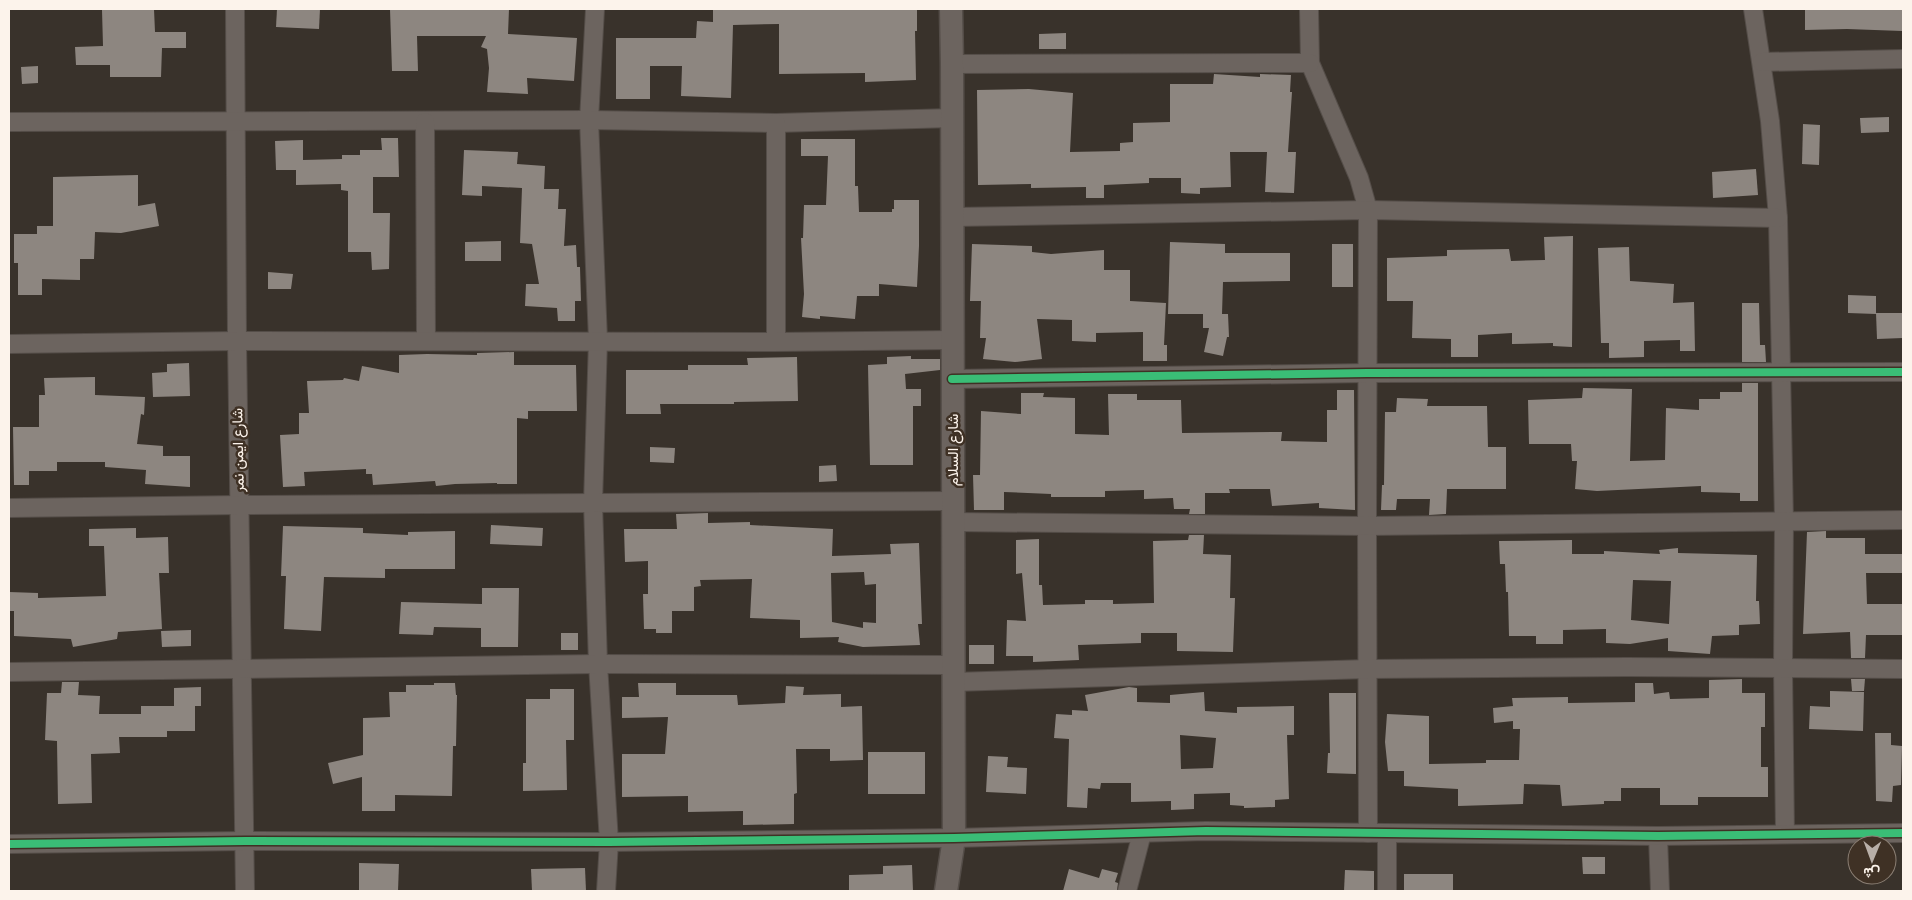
<svg xmlns="http://www.w3.org/2000/svg" width="1912" height="900" viewBox="0 0 1912 900" font-family="'Varela Round',Vazirmatn,sans-serif">
  <style>
    .building { fill: #8d8680; fill-rule: evenodd }
    .lines { fill: none; stroke-linecap: round; stroke-linejoin: round }
    .minor-casing { stroke: #544d48; stroke-width: 20 }
    .tertiary-casing { stroke: #544d48; stroke-width: 25 }
    .minor { stroke: #6c645f; stroke-width: 18 }
    .tertiary { stroke: #6c645f; stroke-width: 22 }
    .cycleway-casing { stroke: #3f3125; stroke-width: 11 }
    .cycleway { stroke: #3abd76; stroke-width: 8 }
    .labels { text-anchor: middle; dominant-baseline: central; stroke-width: 5; stroke-linejoin: round; paint-order: stroke }
    .street-label { font-size: 15px; fill: #fcf3eb; stroke: #3f3125 }
  </style>
  <rect width="100%" height="100%" fill="#39322b"/>
  <!-- building -->
  <g class="building">
    <path d="M105,9H154L155,32H186V48H162L161,77H110V65H76L75,47L103,46L102,10Z"/>
    <path d="M277,9H320L319,29L276,27Z"/>
    <path d="M390,9H509L508,34L577,38L574,81L527,78L528,94L487,92L489,68L487,49L481,47L486,36H417L418,71H392Z"/>
    <path d="M713,9H917V31H915L916,80L865,82V73L779,74V24L733,25L731,98L681,96L682,66H650V99H616V38H696L697,21L713,22Z"/>
    <path d="M1805,9L1903,10L1902,31L1847,29L1805,30Z"/>
    <path d="M1066,33V49H1039V34Z"/>
    <path d="M38,66V83L22,84L21,67Z"/>
    <path d="M1214,74L1260,77V74L1291,75L1290,92H1292L1288,152H1296L1294,193L1265,192L1267,152H1230L1231,187L1200,188V194L1181,193V178H1149V183L1104,185V198H1086V187L1031,188V184L978,185L977,90L1029,89L1073,93L1070,152L1120,151V143L1133,142V123L1170,122V84H1213Z"/>
    <path d="M1889,117V132L1861,133L1860,118Z"/>
    <path d="M1803,124L1820,125L1819,165L1802,164Z"/>
    <path d="M381,138H398L399,177H373V213H390L389,269L372,270L371,252H348V191L341,190V184L296,185V170H276L275,141L303,140V160L342,159V155H360V150H382Z"/>
    <path d="M801,139H855V186H858L859,212H892V209H894V200H919V246L917,287L879,284V296H857L855,319L820,316V319L802,317L804,294L801,238H803L804,205H826L828,156H801Z"/>
    <path d="M464,150L518,152L517,164L545,166L544,189H559L558,209H566L564,246L576,245L577,267H580L581,301H575V321H558L557,308L525,306L526,284H539L532,244L520,243L522,188L482,186V196L462,195Z"/>
    <path d="M1756,169L1758,195L1713,198L1712,172Z"/>
    <path d="M138,175V206L155,203L159,226L121,233L95,232L94,259H80V280L42,279V295H18V263H14V234H37V226H53V177Z"/>
    <path d="M1573,236L1572,347L1553,346V343L1512,344V333L1478,335V357H1451V339L1412,338L1413,301H1387V258L1447,256V250L1509,249L1511,261L1545,260L1544,237Z"/>
    <path d="M501,241V261H465V242Z"/>
    <path d="M1170,242L1225,244V253H1290V281L1223,282L1222,314H1228L1229,337H1227L1223,356L1204,352L1209,328H1203V314H1168Z"/>
    <path d="M972,244L1032,246V252L1051,254L1104,250V270H1130V301L1166,303L1164,345H1167V361H1143V332L1096,333V342L1072,341V320L1037,319L1042,359L1015,362L983,359L986,338H980L981,301H970Z"/>
    <rect x="1332" y="244" width="21" height="43"/>
    <path d="M1629,247L1630,281L1674,284L1673,303L1694,302L1695,351H1680V340L1644,341V357L1609,358V343H1601L1598,248Z"/>
    <path d="M268,272L293,274L291,289H268Z"/>
    <path d="M1848,295L1876,296V314L1848,313Z"/>
    <path d="M1742,303H1759L1760,345H1765L1766,362H1742Z"/>
    <path d="M1876,313H1903V338L1877,339Z"/>
    <path d="M514,352V365H576L577,411H528V419L517,418V484H497V483L455,484L436,486L435,481L373,485L372,474H366V469L304,472L305,486L283,487L280,435L299,434V413H309L307,381L343,380L344,378L359,381L362,366L399,373V355L427,354L477,355V353Z"/>
    <path d="M911,356V359H940V370L905,374L906,389H921V406H913V465H870L868,365L887,364V357Z"/>
    <path d="M797,357L798,401L734,402V404H660L661,414H626V370H688V365H748L747,358Z"/>
    <path d="M189,363L190,396L153,397L152,373L167,372V364Z"/>
    <path d="M95,377V395L145,397L144,415L141,414L137,444L163,446V456H190V487L145,484L146,470L105,467V462H57V471H29V485H14L13,427H39V395H45L44,378Z"/>
    <path d="M1742,383H1758V501H1740V493L1701,492V486L1597,491L1575,489L1577,461H1572L1571,444H1529L1528,400L1582,398L1583,388L1632,389L1630,461L1665,460L1666,408L1699,410V399H1720V392H1742Z"/>
    <path d="M1337,390H1354L1355,510L1319,508V503L1272,506L1270,489H1229L1230,493H1205V514H1189L1190,509H1174L1173,498L1144,499V490L1105,491V497H1051V494L1004,492V510H974L973,475H980L981,411L1021,414V393H1044L1043,397L1075,398V434L1109,435L1108,394H1137V400H1181L1182,433L1282,432L1281,441L1327,442V410H1337Z"/>
    <path d="M1397,398L1428,399L1427,406H1487L1488,447H1506V489H1447L1446,514L1429,515L1430,499H1397L1396,510H1381L1382,485H1384L1385,412H1396Z"/>
    <path d="M650,447L675,448L674,463L650,462Z"/>
    <path d="M836,465L837,481L819,482V466Z"/>
    <path d="M708,513V523L750,522V525L833,529L832,556L891,554L890,544L919,543L922,624H918L920,645L863,647L838,642L839,637L800,638V620L750,618L752,579L700,580L701,586L694,587V611H672V633H656V629H644L643,594H648V561L625,562L624,529H677L676,514ZM864,572L865,585L876,584V623L863,622V628L832,622L831,573Z"/>
    <path d="M491,525L543,528L542,546L490,544Z"/>
    <path d="M283,526L363,528V533L408,535V532L455,531V569H385V578L324,577L321,631L284,629L286,576H281Z"/>
    <path d="M136,528V538L168,537L169,573H159L162,629L118,632L117,639L73,647L71,639L14,636V611H9V592L38,593V598L106,596L104,546H89V529Z"/>
    <path d="M1826,531V538H1865V554H1903V573H1866L1867,604H1903V635H1866L1865,658H1851L1850,632L1803,634L1807,532Z"/>
    <path d="M1189,535H1204L1203,554L1231,555L1230,598H1235L1233,652L1177,651V633H1141V643L1078,645L1079,660L1033,662V656H1006L1007,620L1026,621L1022,573L1016,574V540L1039,539V585H1042L1043,605L1085,604V600H1113V604L1154,603L1153,541L1188,540Z"/>
    <path d="M1572,540V554H1604V551L1660,554L1659,550L1678,548V553L1757,555L1756,601H1759L1760,624L1739,625V635L1712,636L1710,654L1668,651V638L1630,644L1606,643V629L1563,630V644H1536V636H1509L1508,592H1506L1505,564H1500L1499,541ZM1633,580L1671,581L1669,624L1631,620Z"/>
    <path d="M482,588H519L518,647H481V628L434,627L433,635L399,634L401,602L482,604Z"/>
    <path d="M191,630V646L162,647L161,631Z"/>
    <rect x="561" y="633" width="17" height="17"/>
    <rect x="969" y="645" width="25" height="19"/>
    <path d="M1742,679V693H1765V727H1761V767H1768V797H1698V805H1660V788H1621V801H1604V804L1562,806L1560,785L1524,784L1523,804L1458,806V789L1404,786V771H1388L1385,742L1387,714L1429,716V764L1486,763V760H1519L1520,729H1513V721L1494,723L1493,708L1513,706L1512,698L1568,697V703L1635,702V683H1653L1654,694L1669,692L1670,699L1709,698V680Z"/>
    <path d="M1851,679H1865L1864,691H1852Z"/>
    <path d="M62,682H79L78,695L100,696L99,714H141V706H174V688L201,687V706H195V731H167V737H119L120,753L91,754L92,803L58,804L57,741L45,740L47,693H61Z"/>
    <path d="M434,683H455L456,695H457L456,746H453L452,796L395,795V811H362V777L333,784L328,763L363,755V718L390,717L389,692H406V685H434Z"/>
    <path d="M638,683H676V695H737L738,705L785,703L786,686L804,687L803,695L841,694V707L862,706L863,760L830,761V749H796L797,793L794,794V824L743,825V811L688,812V796L622,797V754H665L668,717L622,718V697H639Z"/>
    <path d="M1129,687L1137,688V702L1170,703V695L1204,692L1205,711L1237,713V707L1294,706V735H1287L1289,799L1275,800V807L1244,808V806L1230,805V793L1194,794V809L1171,810V801L1131,802V783H1101L1100,789L1088,788L1087,808L1067,807L1069,739L1054,738L1056,714L1072,715V710L1088,711L1085,695ZM1180,735L1216,738L1213,768L1181,769Z"/>
    <path d="M550,689H574V740H566L567,790L523,791V763H526V699H550Z"/>
    <path d="M1830,691L1864,692L1863,731L1809,729L1810,706L1830,707Z"/>
    <path d="M1329,693H1356V774L1327,773L1328,753H1330Z"/>
    <path d="M1875,733H1891V745L1902,746L1901,785L1893,786L1892,802L1876,801Z"/>
    <rect x="868" y="752" width="57" height="42"/>
    <path d="M988,756L1008,757L1007,767L1027,768L1026,794L986,792Z"/>
    <path d="M1582,857H1605V874H1583Z"/>
    <path d="M359,863L399,864L398,891H359Z"/>
    <path d="M912,865L913,891H849V875L883,874V866Z"/>
    <path d="M585,868L586,891H532L531,869Z"/>
    <path d="M1069,869L1099,878L1102,869L1118,873L1115,882L1118,883L1117,891H1063Z"/>
    <path d="M1345,870L1374,871V891H1344Z"/>
    <rect x="1404" y="874" width="49" height="17"/>
  </g>
  <g class="lines">
    <!-- minor casing -->
    <g class="minor-casing">
      <g id="minor">
        <path d="M235,9L237,341L245,891"/>
        <path d="M595,9L589,120L598,340L593,503L598,664L609,842L606,891"/>
        <path d="M1309,9L1310,63L1359,178L1368,210L1367,526L1368,833"/>
        <path d="M1753,9L1770,121L1778,218L1784,521L1783,668L1785,834"/>
        <path d="M1762,62L1903,59"/>
        <path d="M952,64L1310,63"/>
        <path d="M9,122L589,120L776,123L952,118"/>
        <path d="M425,122L426,341"/>
        <path d="M952,217L1368,210L1778,218"/>
        <path d="M776,342V123"/>
        <path d="M9,344L237,341L776,342L952,340"/>
        <path d="M952,379L1367,373L1903,372"/>
        <path d="M9,508L239,505L953,501"/>
        <path d="M953,522L1367,526L1903,520"/>
        <path d="M9,672L598,664L954,665"/>
        <path d="M954,682L1368,669L1627,667L1903,669"/>
        <path d="M1658,836L1660,891"/>
        <path d="M9,844L245,841L609,842L954,838L1206,831L1658,836L1903,833"/>
        <path d="M1127,891L1142,833"/>
        <path d="M1387,891V833"/>
      </g>
    </g>
    <!-- tertiary casing -->
    <g class="tertiary-casing">
      <path id="tertiary" d="M946,891L954,838L952,64L951,9"/>
    </g>
    <!-- minor -->
    <use href="#minor" class="minor"/>
    <!-- tertiary -->
    <use href="#tertiary" class="tertiary"/>
    <!-- cycleway casing -->
    <g class="cycleway-casing">
      <g id="cycleway">
        <path d="M952,379L1367,373L1903,372"/>
        <path d="M9,844L245,841L609,842L954,838L1206,831L1658,836L1903,833"/>
      </g>
    </g>
    <!-- cycleway -->
    <use href="#cycleway" class="cycleway"/>
  </g>
  <g class="labels">
    <!-- street labels -->
    <g class="street-label">
      <text transform="translate(238 450) rotate(-91)">شارع ايمن نمر</text>
      <text transform="translate(953 450) rotate(-90)">شارع السلام</text>
    </g>
  </g>
  <!-- border -->
  <rect width="1912" height="900" fill="none" stroke="#fcf3eb" stroke-width="20"/>
  <!-- north arrow -->
  <g transform="translate(1872 860) rotate(181)"><circle r="24" fill="#3f3125" stroke="#8b7f74"/>
  <path d="M0-4L9 19L0 12L-9 19Z" fill="#b8afa8"/>
  <text y="-8" font-size="14" font-weight="bold" text-anchor="middle" fill="#fcf3eb">ش</text>
  </g>
</svg>
